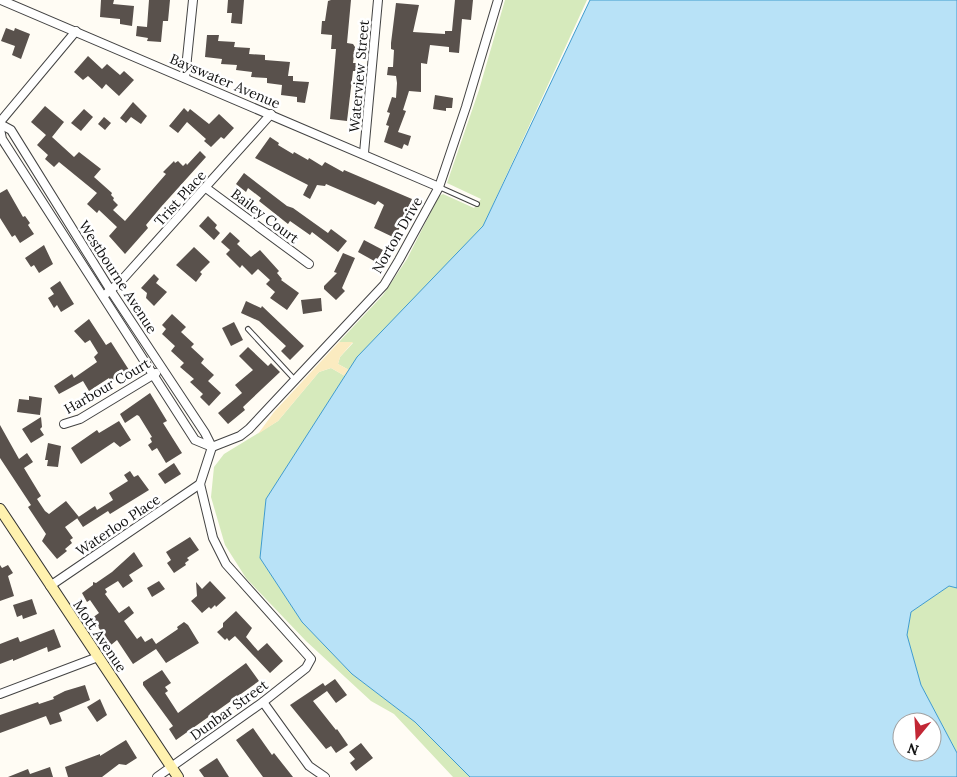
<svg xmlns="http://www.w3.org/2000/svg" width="957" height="777" viewBox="0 0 957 777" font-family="Lora,serif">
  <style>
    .green { fill: #d6eabc }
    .sand { fill: #fbebc0 }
    .water { fill: #b8e2f7; stroke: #3f9bce; fill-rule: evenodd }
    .building { fill: #59514c }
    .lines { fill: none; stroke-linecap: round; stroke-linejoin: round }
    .lane-casing { stroke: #434343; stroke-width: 6 }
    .street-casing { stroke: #434343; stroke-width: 10 }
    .secondary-casing { stroke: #323232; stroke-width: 12 }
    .lane { stroke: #fff; stroke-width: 4 }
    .street { stroke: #fff; stroke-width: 8 }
    .secondary { stroke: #fff2af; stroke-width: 10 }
    .labels { text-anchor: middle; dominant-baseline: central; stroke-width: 5; stroke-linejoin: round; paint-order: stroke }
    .street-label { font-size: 14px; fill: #101010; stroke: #fff }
  </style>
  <rect width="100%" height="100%" fill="#fffcf4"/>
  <!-- green -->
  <g class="green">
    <path d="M505,0H587L483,226L349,370L338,364L340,357L353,343L339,342L383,295L407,259L439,196L443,194L474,208L481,199L447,183L479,90Z"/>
    <path d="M331,368L345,376L266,499L260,558L302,622L352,674L415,722L470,777H453L394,714L371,701L306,641L246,578L225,545L211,497L214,467L224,454L278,421L319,372Z"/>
    <path d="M949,586L957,588V753L921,685L907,635L911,612Z"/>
  </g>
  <!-- sand -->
  <path class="sand" d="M339,342H353L340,357L338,364L349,370L345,376L331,368L319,372L278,421L258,434L274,412Z"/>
  <!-- water -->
  <path class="water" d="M590,0H957V588L949,586L911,612L907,635L921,685L957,753V777H470L415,722L352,674L302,622L260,558L266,499L357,357L483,226ZM902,722H932V752H902Z"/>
  <!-- building -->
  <g class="building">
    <path d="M101,0H114L113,4L134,6L132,26L120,24V19L100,17Z"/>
    <path d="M149,0H170L168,21H163L161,42L147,41L148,38L136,36L137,26L147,27Z"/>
    <path d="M228,0H244L242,24L231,23L232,13H227Z"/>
    <path d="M331,0H351L347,43L353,44L355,47L353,63H356V71H353L347,121L330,119L336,49H331L332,35L321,34L322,21H325L328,1Z"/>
    <path d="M455,0H473L471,20L462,19L459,53L449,52V47L430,45L427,64L421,63V92L409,91L403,110L406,111L398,132L411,136L408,146L404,144L402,149L384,142L389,126L386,125L390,113L387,112L392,97L396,98L397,83L396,76L387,75L388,67H393L394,50L391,49V43L396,3L419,5L413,32L445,34V31H452Z"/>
    <path d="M6,28L14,31L15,28L30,34L21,59L12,55L15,46L1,41Z"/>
    <path d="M207,35H219L218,41L235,42L234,47L250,48L249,54L265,55V60L290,62L288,76H293V81L309,82L305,103L297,102V97L281,95L282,85L267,83V78L251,77L252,72L236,70L237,65L221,64L222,59L205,57Z"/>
    <path d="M88,56L102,69L107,64L120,75L124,71L134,80L119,96L106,84L102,89L88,76L83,80L74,72Z"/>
    <path d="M435,95L453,98L452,108H446V111L433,109Z"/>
    <path d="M133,102L147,116L141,124L131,117L126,123L120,118Z"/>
    <path d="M45,106L64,122L52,137L74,157L79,152L101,169L94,177L112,193L111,195L114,198L113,200L118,205L113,210L125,221L166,174L163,172L174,161L175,163L178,161L183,166L186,163L187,165L200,151L206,157L161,207L146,225L148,228L125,254L109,236L117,227L99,210L97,213L87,204L97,193L59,162L54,167L45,159L48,155L37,145L46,135L31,122Z"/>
    <path d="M184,108L188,112L190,109L209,124L219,114L234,128L224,139L221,137L211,147L204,141L206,139L187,122L178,133L169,126Z"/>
    <path d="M84,109L93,117L81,131L71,123Z"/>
    <path d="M104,117L111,123L105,130L98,124Z"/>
    <path d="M270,137L279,143L278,145L293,154L294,152L308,160L309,158L322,166L325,162L343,172L344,170L412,199L395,238L374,228L384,205L378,201L375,205L326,184L325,186L317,185L310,199L303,195L308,185L255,158Z"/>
    <path d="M244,173L287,206L293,208L328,233L331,229L347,241L338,252L312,232L310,235L290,221L288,224L259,201L261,198L248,188L246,192L236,184Z"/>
    <path d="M7,189L23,217L25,216L30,223L28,225L34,234L20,243L15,235L12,237L0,218V193Z"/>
    <path d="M208,216L217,225L215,228L220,233L214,240L199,226Z"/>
    <path d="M230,232L240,241L237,244L251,257L260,250L279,271L277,273L282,279L281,280L299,293L287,310L270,298L275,292L266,284L270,280L258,269L252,275L242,265L240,268L226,254L230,250L221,242Z"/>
    <path d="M364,240L383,250L376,262L358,252Z"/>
    <path d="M44,245L53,264L39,273L34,265L31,267L25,258Z"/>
    <path d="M194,247L210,262L200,272L202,274L196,282L176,265Z"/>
    <path d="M343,253L355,258L342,288L345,291L336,300L324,289V286L337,273L334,272Z"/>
    <path d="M154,274L159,279L156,283L167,292L154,306L146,298L147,293L141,288Z"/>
    <path d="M60,281L74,304L61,312L57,305L54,308L48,298L54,294L50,288Z"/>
    <path d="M321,298L322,311L303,314L301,300Z"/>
    <path d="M246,301L261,308L262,306L304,346L290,360L281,351L286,346L259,321L241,313Z"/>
    <path d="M172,314L186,327L181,332L194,344L191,347L204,359L201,363L214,375L208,381L221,393L209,406L200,397L203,394L190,382L194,379L180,367L184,363L171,351L175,346L162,334L166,329L162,325Z"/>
    <path d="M89,319L106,345L111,342L129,370L111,382L109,378L89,391L83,381L59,394L54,386L72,374L74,378L97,362L94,357L98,353L90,340L85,343L74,331Z"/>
    <path d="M234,322L243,340L231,346L222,328Z"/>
    <path d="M248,347L268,366L271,363L280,372L243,407L245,410L228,424L218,413L242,393L235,385L253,370L239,356Z"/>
    <path d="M150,393L167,421L163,423L182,453L166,463L157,448L152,451L148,445L152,442L150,438L152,437L139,416L137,415L125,423L120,414Z"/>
    <path d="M29,396L42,398L40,415L17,412L19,399L29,400Z"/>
    <path d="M41,417L42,427L40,429L44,435L31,443L22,429Z"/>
    <path d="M119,421L131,440L120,447L114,442L81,464L71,448L97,430L99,433Z"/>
    <path d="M0,425L19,459L27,453L33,462L24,468L41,496L37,499L45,511L49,514L66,501L79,517L65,527L73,538L70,540L72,543L65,549L67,551L57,559L42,541L46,534L28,507L31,505L0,458Z"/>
    <path d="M48,443L61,446L58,467L47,466L48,460H45Z"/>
    <path d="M174,463L181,474L165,484L158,474Z"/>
    <path d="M130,471L134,477L138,475L149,490L110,514L108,511L83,527L77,518L95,506L97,510L113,500L109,493L128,481L124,475Z"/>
    <path d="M190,537L199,550L187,558L189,560L185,563L186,565L174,573L167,563L171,560L166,552Z"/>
    <path d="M134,552L143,566L129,575L133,581L123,588L118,581L105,589L107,592L105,594L119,613L129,606L134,613L124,621L137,639L141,636L145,642L152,638L156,644L178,629L177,627L184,622L188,625L199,643L166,663L156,649L133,664L117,640L111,645L103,634L92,618L99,613L90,600L87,602L82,593L93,585V582L96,583L112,572Z"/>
    <path d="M0,565L2,568L8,565L13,573L8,576L14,596L0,601Z"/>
    <path d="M159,581L165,589L152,597L147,588Z"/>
    <path d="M210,581L226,598L216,607L215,605L211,609L209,607L202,613L191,601L197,596L196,582L202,589Z"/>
    <path d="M32,599L37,614L23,619L22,615L17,617L13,605Z"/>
    <path d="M236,611L252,628L246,637L258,651L267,643L283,661L270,673L235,636L229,641L227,638L225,640L217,632L223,627V623Z"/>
    <path d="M54,629L61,647L48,652L47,647L13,661V659L0,664V644L18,637L20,642Z"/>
    <path d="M246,663L259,681L176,740L169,729L173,726L143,685V682L162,670L171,683L165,687L168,691L165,693L178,713Z"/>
    <path d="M335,679L347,695L336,703L327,691L313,701L336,730L337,729L348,745L336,753L331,746L326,749L290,705L323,683L325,686Z"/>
    <path d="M85,685L90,700L59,713L62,721L50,725L46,716L0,733V715L38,702L39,704L54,699L53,697L65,691Z"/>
    <path d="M100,699L107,715L97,722L87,707Z"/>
    <path d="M253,728L272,755L274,753L293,777H263L236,740Z"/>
    <path d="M126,740L137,758L126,765L119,764L102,777H68L65,767L100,754V756Z"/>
    <path d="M361,743L373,758L356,771L350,763L355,759L349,752Z"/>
    <path d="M217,758L229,777H204L199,770Z"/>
    <path d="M50,767L53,777H8L28,769L30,774Z"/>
  </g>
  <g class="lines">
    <!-- lane casing -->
    <g class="lane-casing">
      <g id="lane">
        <path d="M439,187L477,204"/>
        <path d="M248,329L295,380"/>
      </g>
    </g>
    <!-- street casing -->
    <g class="street-casing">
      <g id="street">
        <path d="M1,0L439,187"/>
        <path d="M185,78L193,0"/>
        <path d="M0,122L76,31"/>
        <path d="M0,124L11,130L111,291L205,433L212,447L200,484L213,538L226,564L311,659L306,668L263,702L157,777"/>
        <path d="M0,129L2,139L195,440L212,447"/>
        <path d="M364,153L378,0"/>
        <path d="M206,188L309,264"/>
        <path d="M107,293L121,281L271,114"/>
        <path d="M64,424L80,419L156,373"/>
        <path d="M212,447L240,436L249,429L384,285L399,260L439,187L466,107L498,0"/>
        <path d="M50,586L200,484"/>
        <path d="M0,694L98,657"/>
        <path d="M263,702L309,766L325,777"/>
      </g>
    </g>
    <!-- secondary casing -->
    <g class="secondary-casing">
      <path id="secondary" d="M0,509L178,777"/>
    </g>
    <!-- lane -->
    <use href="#lane" class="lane"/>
    <!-- street -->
    <use href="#street" class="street"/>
    <!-- secondary -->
    <use href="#secondary" class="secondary"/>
  </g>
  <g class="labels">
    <!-- street labels -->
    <g class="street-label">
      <text transform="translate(359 76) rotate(-85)">Waterview Street</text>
      <text transform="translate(225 81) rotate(23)">Bayswater Avenue</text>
      <text transform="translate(180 198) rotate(-48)">Trist Place</text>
      <text transform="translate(265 216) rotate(37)">Bailey Court</text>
      <text transform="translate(397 235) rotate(-60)">Norton Drive</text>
      <text transform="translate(118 277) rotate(57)">Westbourne Avenue</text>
      <text transform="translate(107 386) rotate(-30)">Harbour Court</text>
      <text transform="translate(118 525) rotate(-34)">Waterloo Place</text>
      <text transform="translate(100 636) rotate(56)">Mott Avenue</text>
      <text transform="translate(229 710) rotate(-36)">Dunbar Street</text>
    </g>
  </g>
  <!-- north arrow -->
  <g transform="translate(917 737) rotate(198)"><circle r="24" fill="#ffffff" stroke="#9f9f9f"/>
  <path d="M0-4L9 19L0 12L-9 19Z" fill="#c22735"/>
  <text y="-8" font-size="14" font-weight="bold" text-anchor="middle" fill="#101010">N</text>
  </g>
</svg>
